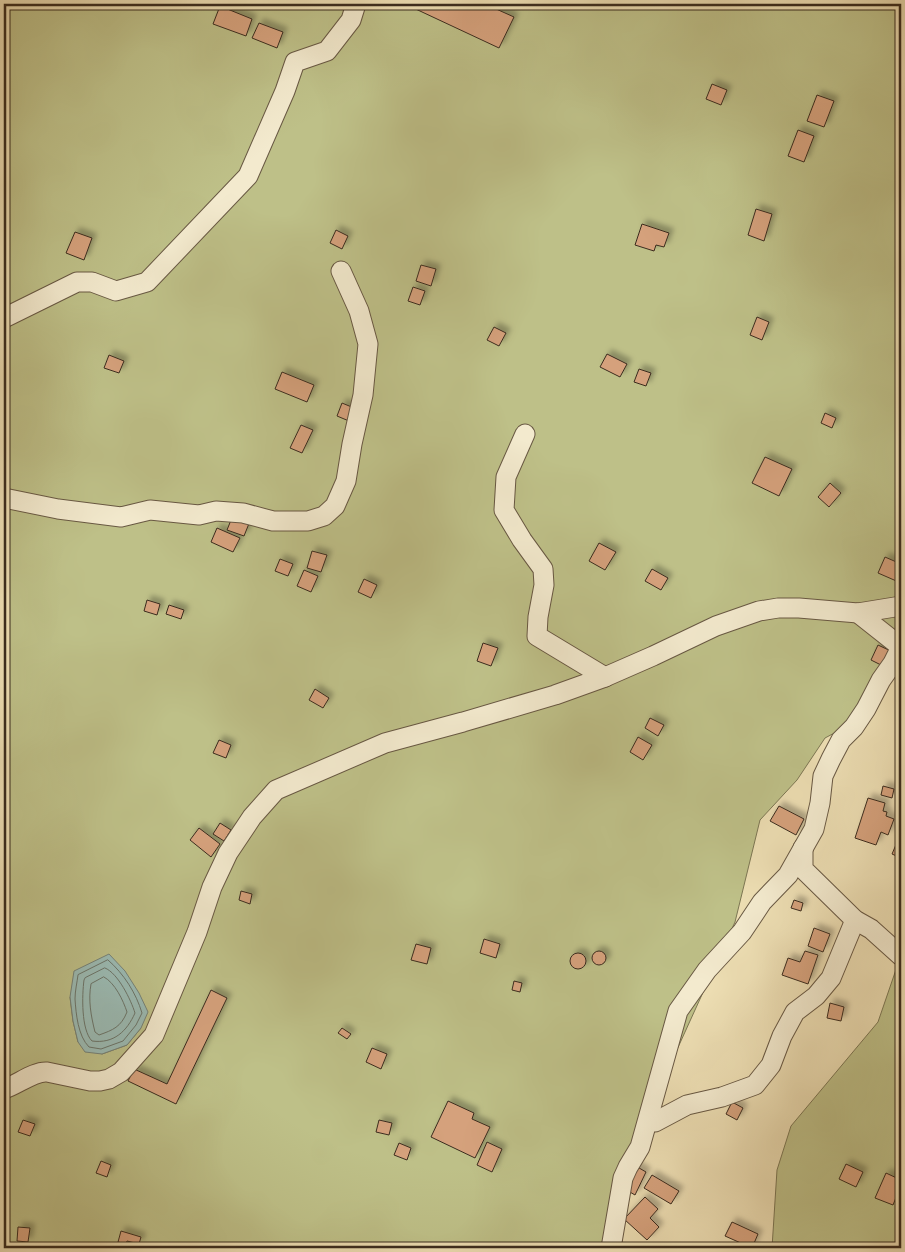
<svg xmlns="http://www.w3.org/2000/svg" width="905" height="1252" viewBox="0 0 905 1252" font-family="'EB Garamond',serif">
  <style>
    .green { fill: #bec088; stroke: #7c7653; fill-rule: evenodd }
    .water { fill: #9bbbb4; stroke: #758278 }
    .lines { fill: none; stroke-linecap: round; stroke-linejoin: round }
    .shore { stroke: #6b7469; stroke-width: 1 }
    .building { fill: #d5a17c; stroke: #3b2c1e; filter: url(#shadow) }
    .minor-casing { stroke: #685843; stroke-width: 21 }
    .minor { stroke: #f3eace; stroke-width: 19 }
  </style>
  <defs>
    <filter id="shadow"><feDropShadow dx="4.5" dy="-4.5" stdDeviation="2.5" flood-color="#0004"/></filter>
  </defs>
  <rect width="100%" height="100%" fill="#eddeb3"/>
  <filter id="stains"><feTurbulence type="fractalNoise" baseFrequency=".004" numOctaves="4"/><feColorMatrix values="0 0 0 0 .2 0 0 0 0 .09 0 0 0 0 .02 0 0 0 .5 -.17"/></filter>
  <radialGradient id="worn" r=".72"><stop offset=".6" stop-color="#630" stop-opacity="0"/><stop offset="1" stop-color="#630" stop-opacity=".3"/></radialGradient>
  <!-- green -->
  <g class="green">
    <path d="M4,4H901V654L840,730L825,738L797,780L760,820L735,922L670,1065L622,1212L615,1248H4ZM70,997L141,1028L127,1045L102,1054L78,1042L73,1021Z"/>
    <path d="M901,955V1248H772L777,1170L791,1126L878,1022Z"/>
  </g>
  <!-- water -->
  <path class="water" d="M109,954L125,971L139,993L148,1012L141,1028L127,1045L102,1054L85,1052L78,1042L73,1021L70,997L74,971Z"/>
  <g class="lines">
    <!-- shore -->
    <g class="shore">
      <path d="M108,960C124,974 136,993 142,1013L136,1025L123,1041L101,1049L89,1047C78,1036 76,1014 75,999C75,991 77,983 78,975Z"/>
      <path d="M105,968C118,973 131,1000 135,1013C127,1031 114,1044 92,1041C81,1030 82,995 84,980L85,978Z"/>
      <path d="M104,977C115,983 123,1000 127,1012C121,1027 113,1030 99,1035L95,1032C91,1016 88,1000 91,984Z"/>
    </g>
  </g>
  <!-- building -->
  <g class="building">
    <path d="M405,4H485L514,17L499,48Z"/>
    <path d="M220,6L252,19L246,36L213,24Z"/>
    <path d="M259,23L283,32L277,48L252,38Z"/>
    <path d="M712,84L727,90L721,105L706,99Z"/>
    <path d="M817,95L834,101L824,127L807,121Z"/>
    <path d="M798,130L814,136L804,162L788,156Z"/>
    <path d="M756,209L772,214L764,241L748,235Z"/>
    <path d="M642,224L669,233L664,247L656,245L654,251L635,245Z"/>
    <path d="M336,230L348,236L342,249L330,243Z"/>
    <path d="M75,232L92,238L84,260L66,253Z"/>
    <path d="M421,265L436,269L431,286L416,281Z"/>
    <path d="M413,287L425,291L420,305L408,301Z"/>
    <path d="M757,317L769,322L762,340L750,335Z"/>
    <path d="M494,327L506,333L499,346L487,340Z"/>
    <path d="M607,354L627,364L620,377L600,367Z"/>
    <path d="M109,355L124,361L119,373L104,368Z"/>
    <path d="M639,369L651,373L646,386L634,382Z"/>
    <path d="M282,372L314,385L307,402L275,389Z"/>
    <path d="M342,403L354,408L349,421L337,416Z"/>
    <path d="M825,413L836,418L832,428L821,423Z"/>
    <path d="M301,425L313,430L302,453L290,448Z"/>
    <path d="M765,457L792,469L779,496L752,483Z"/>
    <path d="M830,483L841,493L829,507L818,497Z"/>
    <path d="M233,515L250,521L244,536L227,530Z"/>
    <path d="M217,528L240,538L233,552L211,542Z"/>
    <path d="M599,543L616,552L605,570L589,561Z"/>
    <path d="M312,551L327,555L321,572L307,568Z"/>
    <path d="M885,557L901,564V583L878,573Z"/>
    <path d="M280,559L293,564L288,576L275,571Z"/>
    <path d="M652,569L668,578L661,590L645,581Z"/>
    <path d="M304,570L318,576L311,592L297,586Z"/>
    <path d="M364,579L377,585L371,598L358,592Z"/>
    <path d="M147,600L160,604L157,615L144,611Z"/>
    <path d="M169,605L184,610L181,619L166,614Z"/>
    <path d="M483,643L498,648L491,666L477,661Z"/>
    <path d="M878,645L895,653L887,668L871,660Z"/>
    <path d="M315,689L329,698L323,708L309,700Z"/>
    <path d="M650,718L664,725L658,736L645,728Z"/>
    <path d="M638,737L652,745L643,760L630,752Z"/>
    <path d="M219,740L231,745L226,758L213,753Z"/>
    <path d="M883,786L894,789L892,798L881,795Z"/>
    <path d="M868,798L885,803L883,811L887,812L886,816L894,819L888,835L881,832L876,845L855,838Z"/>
    <path d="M779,806L804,819L796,835L770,821Z"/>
    <path d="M220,823L231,830L224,841L213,834Z"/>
    <path d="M199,828L220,844L211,857L190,840Z"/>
    <path d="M898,840L901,842V858L892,854Z"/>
    <path d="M241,891L252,894L250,904L239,900Z"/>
    <path d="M794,900L803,903L801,911L791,908Z"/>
    <path d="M814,928L830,934L823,952L808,946Z"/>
    <path d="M484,939L500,944L496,958L480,953Z"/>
    <path d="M416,944L431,948L427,964L411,960Z"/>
    <circle cx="599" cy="958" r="7"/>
    <path d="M805,951L818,955L808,984L782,975L788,958L800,962Z"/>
    <circle cx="578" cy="961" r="8"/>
    <path d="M514,981L522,983L520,992L512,990Z"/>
    <path d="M211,990L227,998L176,1104L128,1081L134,1069L167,1084Z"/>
    <path d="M830,1003L844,1007L841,1021L827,1018Z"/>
    <path d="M342,1028L351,1034L347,1039L338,1033Z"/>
    <path d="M372,1048L387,1054L381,1069L366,1062Z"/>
    <path d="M448,1101L474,1113L472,1119L490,1127L475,1158L431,1137Z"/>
    <path d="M732,1102L743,1108L737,1120L726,1114Z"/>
    <path d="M23,1120L35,1124L30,1136L18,1132Z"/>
    <path d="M379,1120L392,1123L389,1135L376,1132Z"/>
    <path d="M487,1142L502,1149L492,1172L477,1165Z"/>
    <path d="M399,1143L411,1148L407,1160L394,1155Z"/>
    <path d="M101,1161L111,1165L107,1177L96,1173Z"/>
    <path d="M846,1164L863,1172L856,1187L839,1179Z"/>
    <path d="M634,1165L646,1172L635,1195L623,1188Z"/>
    <path d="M886,1173L901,1180V1185L893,1205L875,1198Z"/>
    <path d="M652,1175L679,1191L671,1204L644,1188Z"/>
    <path d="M645,1197L658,1209L650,1218L659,1227L647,1240L624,1219Z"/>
    <path d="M732,1222L758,1234L752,1248L725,1236Z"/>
    <path d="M18,1227L30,1228L28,1242L17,1241Z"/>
    <path d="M121,1231L141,1237L139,1244L127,1241L126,1244L118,1242Z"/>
  </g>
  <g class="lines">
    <!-- minor casing -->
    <g class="minor-casing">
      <g id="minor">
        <path d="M4,318L77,282H92L116,291L147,282L248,176L285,91L295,62L327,51L351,20L356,4"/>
        <path d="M525,434L506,477L504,510L522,540L543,569L544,585L538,617L537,636L605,677"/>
        <path d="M4,498L58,509L121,517L150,510L199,515L216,511L243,513L273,521H308L324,516L335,506L346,481L352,444L363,395L368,344L359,311L341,271"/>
        <path d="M858,613L901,647"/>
        <path d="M803,848V869L855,920L871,929L901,956"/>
        <path d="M4,1089C17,1085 34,1071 47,1072L90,1081H100L109,1079L121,1072L154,1035L197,932L212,887L228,853L252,817L276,790L385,743L463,722L555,695L605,677L653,656L716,626L759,611L778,608H799L858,613L901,606"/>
        <path d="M655,1122L687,1105L722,1097L755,1085L771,1065L782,1036L795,1012L816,996L831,978L855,920"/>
        <path d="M611,1248L623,1178L628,1167L640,1147L678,1011L707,970L742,932L762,902L788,875L814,829L820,803L823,776L831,759L841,740L854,727L866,709L881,680L893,663L901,647"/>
      </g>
    </g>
    <!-- minor -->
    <use href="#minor" class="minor"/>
  </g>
  <!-- margin -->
  <rect width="905" height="1252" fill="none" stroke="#eddeb3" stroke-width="20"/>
  <rect x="5" y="5" width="895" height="1242" fill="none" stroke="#3b2c1e" stroke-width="2.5"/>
  <rect x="10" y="10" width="885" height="1232" fill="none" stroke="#3b2c1e"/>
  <rect width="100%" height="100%" filter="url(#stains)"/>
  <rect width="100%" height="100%" fill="url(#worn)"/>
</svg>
